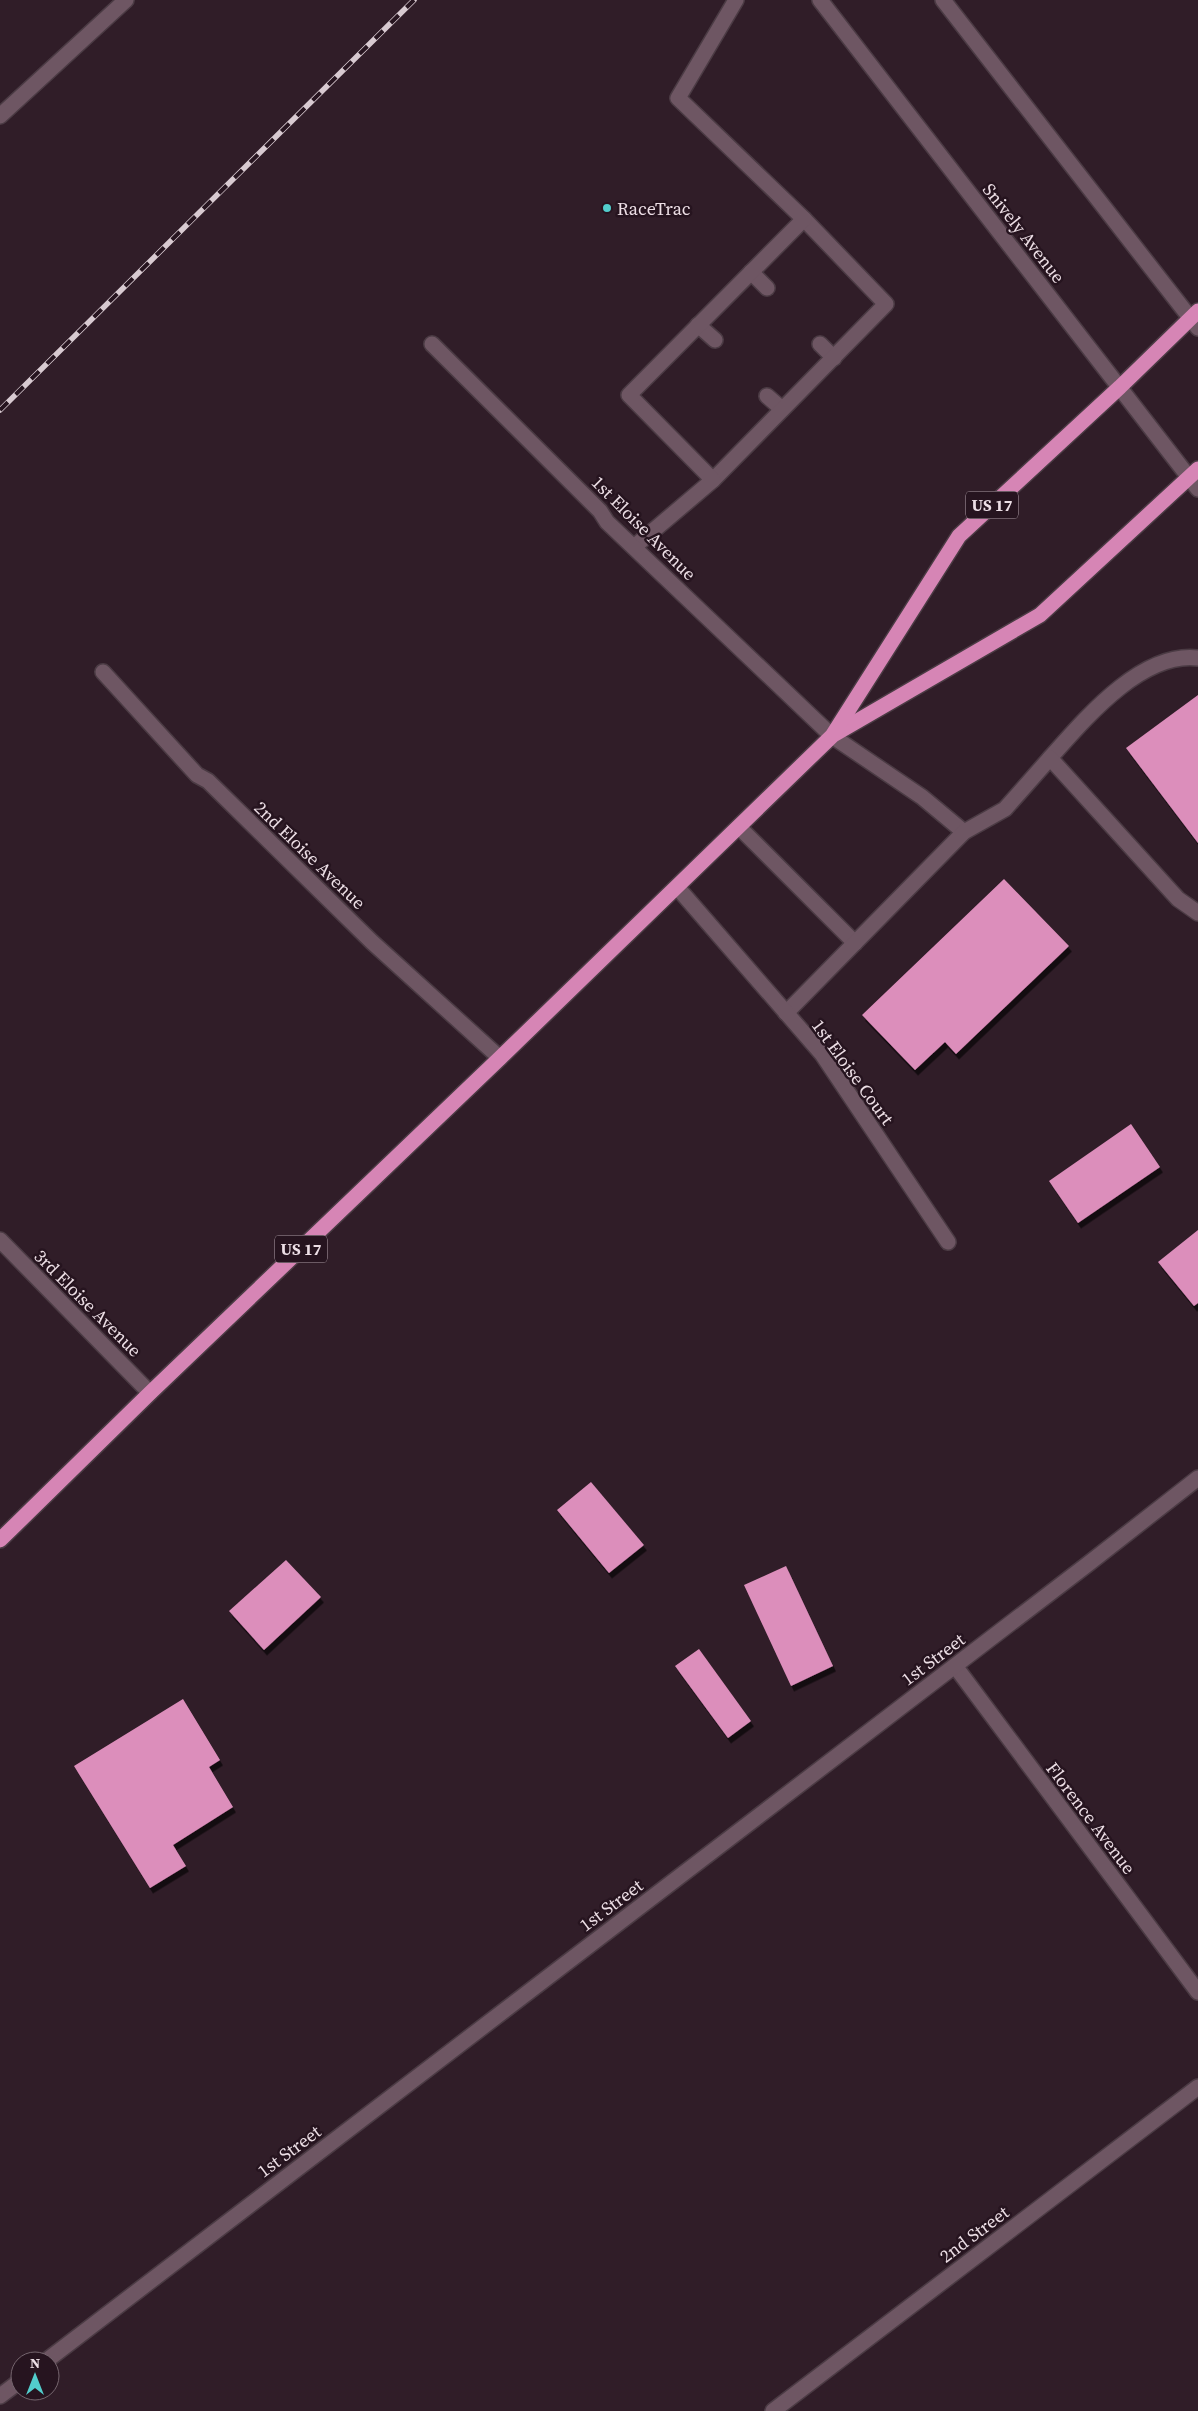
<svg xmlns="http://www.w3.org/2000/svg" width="1198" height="2411" viewBox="0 0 1198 2411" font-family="'Source Serif 4',serif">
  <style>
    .building { fill: #dc8ebb; filter: url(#shadow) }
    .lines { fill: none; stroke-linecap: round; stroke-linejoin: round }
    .lane-casing { stroke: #4b3b44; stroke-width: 18 }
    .street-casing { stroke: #4b3b44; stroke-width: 18 }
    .secondary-casing { stroke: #4b3b44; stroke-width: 18 }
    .highway-casing { stroke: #4b3b44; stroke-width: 18 }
    .lane { stroke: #6e5663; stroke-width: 15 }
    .street { stroke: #6e5663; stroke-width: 15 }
    .secondary { stroke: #6e5663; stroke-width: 15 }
    .highway { stroke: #d685b5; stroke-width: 15 }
    .rail-casing { stroke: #d8cad1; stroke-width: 5.5 }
    .rail { stroke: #26141f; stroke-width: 4; stroke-dasharray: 11; stroke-linecap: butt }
    .poi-dot { fill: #52cdcc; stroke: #26141f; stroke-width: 2 }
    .labels { text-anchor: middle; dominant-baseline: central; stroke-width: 5; stroke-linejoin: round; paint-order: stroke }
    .shield { fill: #26141f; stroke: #b1a1aa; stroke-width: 1 }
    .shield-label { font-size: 16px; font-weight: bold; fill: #ecdee5 }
    .poi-label { font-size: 18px; fill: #ecdee5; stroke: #26141f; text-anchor: start }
    .street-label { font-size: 18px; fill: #ecdee5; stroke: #26141f }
  </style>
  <defs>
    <filter id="shadow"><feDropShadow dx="3" dy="5.5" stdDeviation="0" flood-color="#0009"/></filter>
  </defs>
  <rect width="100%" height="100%" fill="#301d28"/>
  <!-- building -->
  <g class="building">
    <path d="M1198,695V843L1126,748Z"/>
    <path d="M1004,879L1069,946L956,1054L945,1042L915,1070L862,1015Z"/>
    <path d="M1131,1124L1160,1167L1078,1223L1049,1181Z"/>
    <path d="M1198,1230V1303L1194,1306L1158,1262Z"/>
    <path d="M591,1482L644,1545L609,1573L557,1510Z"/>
    <path d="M286,1560L321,1597L264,1650L229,1611Z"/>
    <path d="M786,1566L833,1666L791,1686L744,1585Z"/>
    <path d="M699,1649L751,1721L728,1738L675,1666Z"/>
    <path d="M183,1699L220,1760L209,1767L233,1807L173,1845L186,1866L150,1888L74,1766Z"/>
  </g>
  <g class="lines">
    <!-- lane casing -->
    <g class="lane-casing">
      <g id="lane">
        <path d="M751,272L767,288"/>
        <path d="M698,325L715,340"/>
        <path d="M820,344L834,358"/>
        <path d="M767,396L782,409"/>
        <path d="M713,480L886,304L804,219"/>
        <path d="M634,547L713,480L629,395L804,219L678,98L736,0"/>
        <path d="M832,736L922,797L964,832"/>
        <path d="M1050,758C1084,720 1141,651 1198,658"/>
        <path d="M739,827L855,943"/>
        <path d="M786,1013L964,832L1005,809L1050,758L1178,899L1198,913"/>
      </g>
    </g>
    <!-- street casing -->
    <g class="street-casing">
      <g id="street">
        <path d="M432,344L600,511L607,522L832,736"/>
        <path d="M103,672L197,775L208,781L372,942L500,1058"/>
        <path d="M677,887L822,1054L948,1242"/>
        <path d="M0,1240L150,1393"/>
        <path d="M955,1666L1198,1992"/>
        <path d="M46,2361L1088,1564L1198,1478"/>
        <path d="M0,2396L20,2381"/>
        <path d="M773,2411L1198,2087"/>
      </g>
    </g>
    <!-- secondary casing -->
    <g class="secondary-casing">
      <g id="secondary">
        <path d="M820,0L1198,489"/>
        <path d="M943,0L1198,328"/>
        <path d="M0,116L126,0"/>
      </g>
    </g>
    <!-- highway casing -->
    <g class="highway-casing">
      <g id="highway">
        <path d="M835,734L1040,615L1198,469"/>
        <path d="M0,1540L150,1393L500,1058L832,736L959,536L1120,387L1198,311"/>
      </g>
    </g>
    <!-- lane -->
    <use href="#lane" class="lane"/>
    <!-- street -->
    <use href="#street" class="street"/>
    <!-- secondary -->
    <use href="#secondary" class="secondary"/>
    <!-- highway -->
    <use href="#highway" class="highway"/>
    <!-- rail casing -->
    <g class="rail-casing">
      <path id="rail" d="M0,410L414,0"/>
    </g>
    <!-- rail -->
    <use href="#rail" class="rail"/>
  </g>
  <!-- markers -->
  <circle class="poi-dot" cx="607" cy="208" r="5"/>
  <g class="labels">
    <!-- shield labels -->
    <g class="shield">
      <rect x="966" y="491.5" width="52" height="27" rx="4"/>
      <rect x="275" y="1235.5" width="52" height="27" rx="4"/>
    </g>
    <g class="shield-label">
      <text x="992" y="505">US 17</text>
      <text x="301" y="1249">US 17</text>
    </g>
    <!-- poi labels -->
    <g class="poi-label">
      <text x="617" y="208">RaceTrac</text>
    </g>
    <!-- street labels -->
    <g class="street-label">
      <text transform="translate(1024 233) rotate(52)">Snively Avenue</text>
      <text transform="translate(644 528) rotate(45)">1st Eloise Avenue</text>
      <text transform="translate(310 855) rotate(44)">2nd Eloise Avenue</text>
      <text transform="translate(853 1072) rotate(54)">1st Eloise Court</text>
      <text transform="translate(88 1303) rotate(45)">3rd Eloise Avenue</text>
      <text transform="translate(933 1659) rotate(-37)">1st Street</text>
      <text transform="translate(1091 1818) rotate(53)">Florence Avenue</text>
      <text transform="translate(611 1905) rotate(-37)">1st Street</text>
      <text transform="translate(289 2151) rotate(-37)">1st Street</text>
      <text transform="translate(974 2234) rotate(-37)">2nd Street</text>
    </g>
  </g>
  <!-- north arrow -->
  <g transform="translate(35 2376)"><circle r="24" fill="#26141f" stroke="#75656e"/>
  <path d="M0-4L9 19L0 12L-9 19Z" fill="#52cdcc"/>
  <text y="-8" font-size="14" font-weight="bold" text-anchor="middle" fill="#ecdee5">N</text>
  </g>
</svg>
